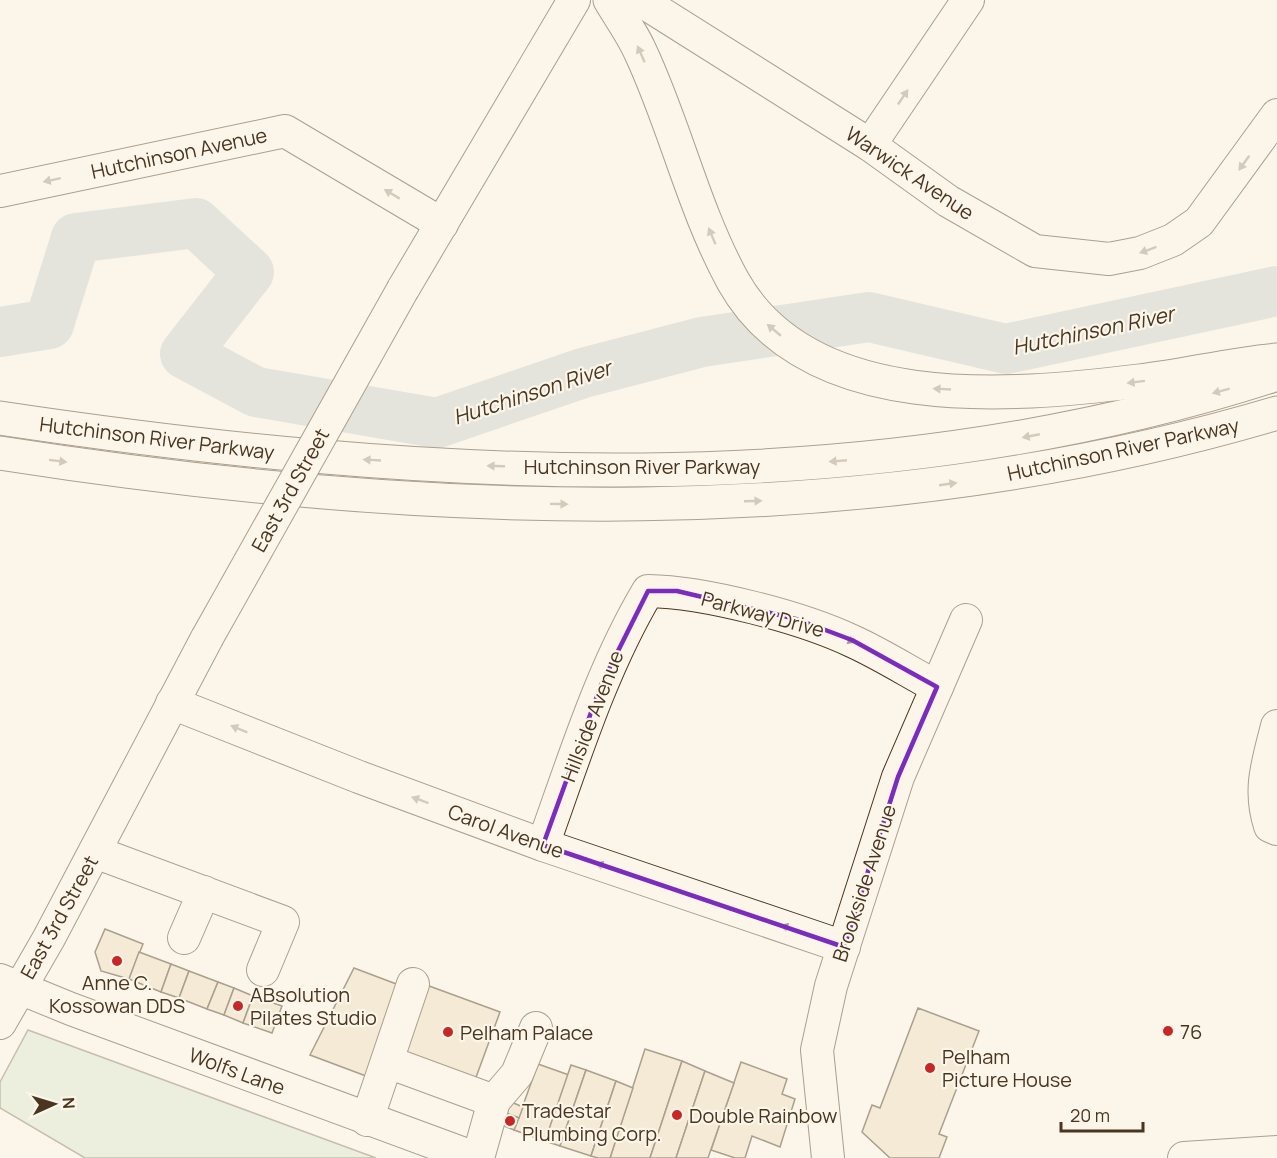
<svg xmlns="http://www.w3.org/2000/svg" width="1277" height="1158" viewBox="0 0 1277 1158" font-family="Manrope,sans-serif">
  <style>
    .green { fill: #dce7d0; stroke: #887966; stroke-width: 1.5 }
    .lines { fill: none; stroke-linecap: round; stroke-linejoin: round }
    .river { stroke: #c9cecd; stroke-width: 50 }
    .building { fill: #ecdcbc; stroke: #4a3520; stroke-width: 1.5 }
    .minor-casing { stroke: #4a3520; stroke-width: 34 }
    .highway-casing { stroke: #4a3520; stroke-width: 35 }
    .minor { stroke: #fbf6e9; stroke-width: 32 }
    .highway { stroke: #fbf6e9; stroke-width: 33 }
    .minor-bridge-casing { stroke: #4a3520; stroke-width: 34; stroke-linecap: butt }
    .minor-bridge { stroke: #fbf6e9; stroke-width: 32 }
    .oneway { fill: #a29684 }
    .marked { fill: none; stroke: #7b2cbf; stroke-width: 4.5; stroke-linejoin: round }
    .poi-dot { fill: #c62828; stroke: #fbf6e9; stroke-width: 2 }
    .labels { text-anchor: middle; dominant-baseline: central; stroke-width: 4.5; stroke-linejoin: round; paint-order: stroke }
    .street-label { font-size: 20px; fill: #4a3520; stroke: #fbf6e9 }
    .poi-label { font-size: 20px; fill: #4a3520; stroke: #fbf6e9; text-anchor: start }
    .water-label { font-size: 21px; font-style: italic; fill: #4a3520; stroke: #fbf6e9 }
  </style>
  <rect width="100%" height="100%" fill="#fbf6e9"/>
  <!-- green -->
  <path class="green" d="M28,1030L376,1158H85L0,1108V1082Z"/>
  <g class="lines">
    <!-- river -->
    <path class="river" d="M0,332L49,324L76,238L196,223L249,272L185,354L256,392L437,423L583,373L702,342L869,317L1006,349L1277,291"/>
  </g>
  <!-- building -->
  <g class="building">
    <path d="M105,929L143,944L129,979L101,971L95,952Z"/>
    <path d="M139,952L171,964L161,992L129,979Z"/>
    <path d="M171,964L189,971L179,998L161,992Z"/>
    <path d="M354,968L399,985L366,1076L310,1055Z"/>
    <path d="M189,971L218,982L207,1009L179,998Z"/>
    <path d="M218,982L234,988L224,1015L207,1009Z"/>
    <path d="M421,983L500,1012L475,1080L396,1051Z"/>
    <path d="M234,988L253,996L243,1023L224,1015Z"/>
    <path d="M253,996L282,1006L272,1033L243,1023Z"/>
    <path d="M918,1008L979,1031L939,1134L947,1137L939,1158H890L862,1132L872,1105L880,1108Z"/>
    <path d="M645,1049L682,1061L650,1158H610Z"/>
    <path d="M682,1061L705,1071L676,1158H650Z"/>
    <path d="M741,1062L787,1079L782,1094L795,1099L780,1147L752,1136L745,1158H735L711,1150Z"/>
    <path d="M538,1064L569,1075L545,1141L514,1130Z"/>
    <path d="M571,1065L586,1070L560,1146L545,1141Z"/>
    <path d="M586,1070L616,1081L591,1156L560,1146Z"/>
    <path d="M705,1071L734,1083L708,1158H676Z"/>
    <path d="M616,1081L633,1088L610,1158H598L591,1156Z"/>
    <path d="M511,1102L523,1107L519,1118L506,1113Z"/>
    <path d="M506,1113L519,1118L514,1130L502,1125Z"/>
  </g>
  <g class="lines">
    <!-- minor casing -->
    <g class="minor-casing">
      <g id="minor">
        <path d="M640,0L870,145L948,201L1035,251L1109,259L1140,253L1173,240L1199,222L1277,115"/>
        <path d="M870,145L968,0"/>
        <path d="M0,191L285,131L442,224"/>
        <path d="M403,289L574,0"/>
        <path d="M172,703L359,777L543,845L844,947"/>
        <path d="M1277,726C1268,763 1258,789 1270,826L1277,829"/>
        <path d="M543,845C574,759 601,670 648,591C705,592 801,617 852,641C881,654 909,672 937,687"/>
        <path d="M95,852L283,922L263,970"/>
        <path d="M184,938L204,892"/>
        <path d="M0,980L71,1009L475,1158"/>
        <path d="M0,1023L49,938L207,638"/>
        <path d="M388,1062L494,1101"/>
        <path d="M367,1120L413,984"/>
        <path d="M478,1158L494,1101L517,1074L536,1028"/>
        <path d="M828,1158L817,1050L831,986L898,777L966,620"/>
        <path d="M1184,1158L1277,1152"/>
      </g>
    </g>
    <!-- highway casing -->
    <g class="highway-casing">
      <g id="highway">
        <path d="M610,0C620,17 632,33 640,51C675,125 693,208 733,281C808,415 1009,397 1139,381C1185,376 1230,364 1277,360"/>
        <path d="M0,418C421,481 867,508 1277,374"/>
        <path d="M0,453C423,519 863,536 1277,413"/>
      </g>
    </g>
    <!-- minor -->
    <use href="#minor" class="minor"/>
    <!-- highway -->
    <use href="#highway" class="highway"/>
    <!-- minor-bridge casing -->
    <g class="minor-bridge-casing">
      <path id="minor-bridge" d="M207,638L403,289"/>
    </g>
    <!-- minor-bridge -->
    <use href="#minor-bridge" class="minor-bridge"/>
  </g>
  <!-- one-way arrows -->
  <defs><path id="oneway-solid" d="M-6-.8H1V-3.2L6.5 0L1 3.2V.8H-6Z" transform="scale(1.5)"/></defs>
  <g class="oneway">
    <use href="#oneway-solid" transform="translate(641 54) rotate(-114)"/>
    <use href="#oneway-solid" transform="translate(903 97) rotate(-56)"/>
    <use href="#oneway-solid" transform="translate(1244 163) rotate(126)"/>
    <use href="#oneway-solid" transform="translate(52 180) rotate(168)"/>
    <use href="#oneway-solid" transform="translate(392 194) rotate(-149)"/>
    <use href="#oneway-solid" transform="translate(712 236) rotate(-113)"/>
    <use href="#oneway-solid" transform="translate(1148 250) rotate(160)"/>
    <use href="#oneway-solid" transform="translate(774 330) rotate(-140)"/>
    <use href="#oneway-solid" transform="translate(1136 382) rotate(173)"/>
    <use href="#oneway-solid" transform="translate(942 389) rotate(-177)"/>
    <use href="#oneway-solid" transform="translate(1221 391) rotate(165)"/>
    <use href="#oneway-solid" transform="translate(1031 436) rotate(169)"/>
    <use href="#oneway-solid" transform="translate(372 460) rotate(-177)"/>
    <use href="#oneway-solid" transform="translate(58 461) rotate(7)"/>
    <use href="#oneway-solid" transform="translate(838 461) rotate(175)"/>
    <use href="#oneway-solid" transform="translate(496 466) rotate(-178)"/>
    <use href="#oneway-solid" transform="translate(948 484) rotate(-8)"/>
    <use href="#oneway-solid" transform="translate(753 501) rotate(-2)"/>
    <use href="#oneway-solid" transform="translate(559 504) rotate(1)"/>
    <use href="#oneway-solid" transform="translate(847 639) rotate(23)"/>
    <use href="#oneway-solid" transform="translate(239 729) rotate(-158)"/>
    <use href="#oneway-solid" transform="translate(420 800) rotate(-160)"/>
    <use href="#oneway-solid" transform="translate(604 866) rotate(-161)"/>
    <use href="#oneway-solid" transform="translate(789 928) rotate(-161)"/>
  </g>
  <!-- marked area -->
  <path d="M0 0H1277V1158H0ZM648,591H677L796,619L852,640L937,687L898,777L844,947L543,845L601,685Z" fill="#fbf6e9" fill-opacity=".55" fill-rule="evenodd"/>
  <path class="marked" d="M648,591H677L796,619L852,640L937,687L898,777L844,947L543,845L601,685Z"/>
  <!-- markers -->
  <g class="poi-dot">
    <circle cx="117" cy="961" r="6"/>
    <circle cx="238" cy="1006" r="6"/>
    <circle cx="1168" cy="1031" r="6"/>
    <circle cx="448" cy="1032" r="6"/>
    <circle cx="930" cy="1068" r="6"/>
    <circle cx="677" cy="1115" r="6"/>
    <circle cx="510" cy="1121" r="6"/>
  </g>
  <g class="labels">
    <!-- street labels -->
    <g class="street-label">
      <text transform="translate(179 153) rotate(-12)">Hutchinson Avenue</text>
      <text transform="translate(910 173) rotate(34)">Warwick Avenue</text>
      <text transform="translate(157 438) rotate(7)">Hutchinson River Parkway</text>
      <text transform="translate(1123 449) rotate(-12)">Hutchinson River Parkway</text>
      <text x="642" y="466">Hutchinson River Parkway</text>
      <text transform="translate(290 490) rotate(-61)">East 3rd Street</text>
      <text transform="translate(763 614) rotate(15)">Parkway Drive</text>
      <text transform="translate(592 716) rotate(-69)">Hillside Avenue</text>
      <text transform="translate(506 831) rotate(20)">Carol Avenue</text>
      <text transform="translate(864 883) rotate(-72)">Brookside Avenue</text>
      <text transform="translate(59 917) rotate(-61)">East 3rd Street</text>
      <text transform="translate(237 1071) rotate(20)">Wolfs Lane</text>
    </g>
    <!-- poi labels -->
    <g class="poi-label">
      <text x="117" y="982" text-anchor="middle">Anne C.<tspan x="117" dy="23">Kossowan DDS</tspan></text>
      <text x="250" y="994">ABsolution<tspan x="250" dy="23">Pilates Studio</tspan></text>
      <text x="1180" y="1031">76</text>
      <text x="460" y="1032">Pelham Palace</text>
      <text x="942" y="1056">Pelham<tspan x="942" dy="23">Picture House</tspan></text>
      <text x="522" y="1110">Tradestar<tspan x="522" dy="23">Plumbing Corp.</tspan></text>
      <text x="689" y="1115">Double Rainbow</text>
    </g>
    <!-- water labels -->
    <g class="water-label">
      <text transform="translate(1093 330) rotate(-12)">Hutchinson River</text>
      <text transform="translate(532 392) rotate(-18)">Hutchinson River</text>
    </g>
  </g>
  <!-- north arrow -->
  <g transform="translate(54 1104) rotate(86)" stroke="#fbf6e9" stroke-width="4.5" paint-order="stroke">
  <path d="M0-4.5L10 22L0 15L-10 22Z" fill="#4a3520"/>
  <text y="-9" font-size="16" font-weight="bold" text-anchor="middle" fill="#4a3520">N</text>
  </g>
  <!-- scale -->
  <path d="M1061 1122v9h82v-9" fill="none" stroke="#4a3520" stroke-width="3"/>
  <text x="1070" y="1122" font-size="18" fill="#4a3520" stroke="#fbf6e9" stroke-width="4.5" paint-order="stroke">20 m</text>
</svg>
